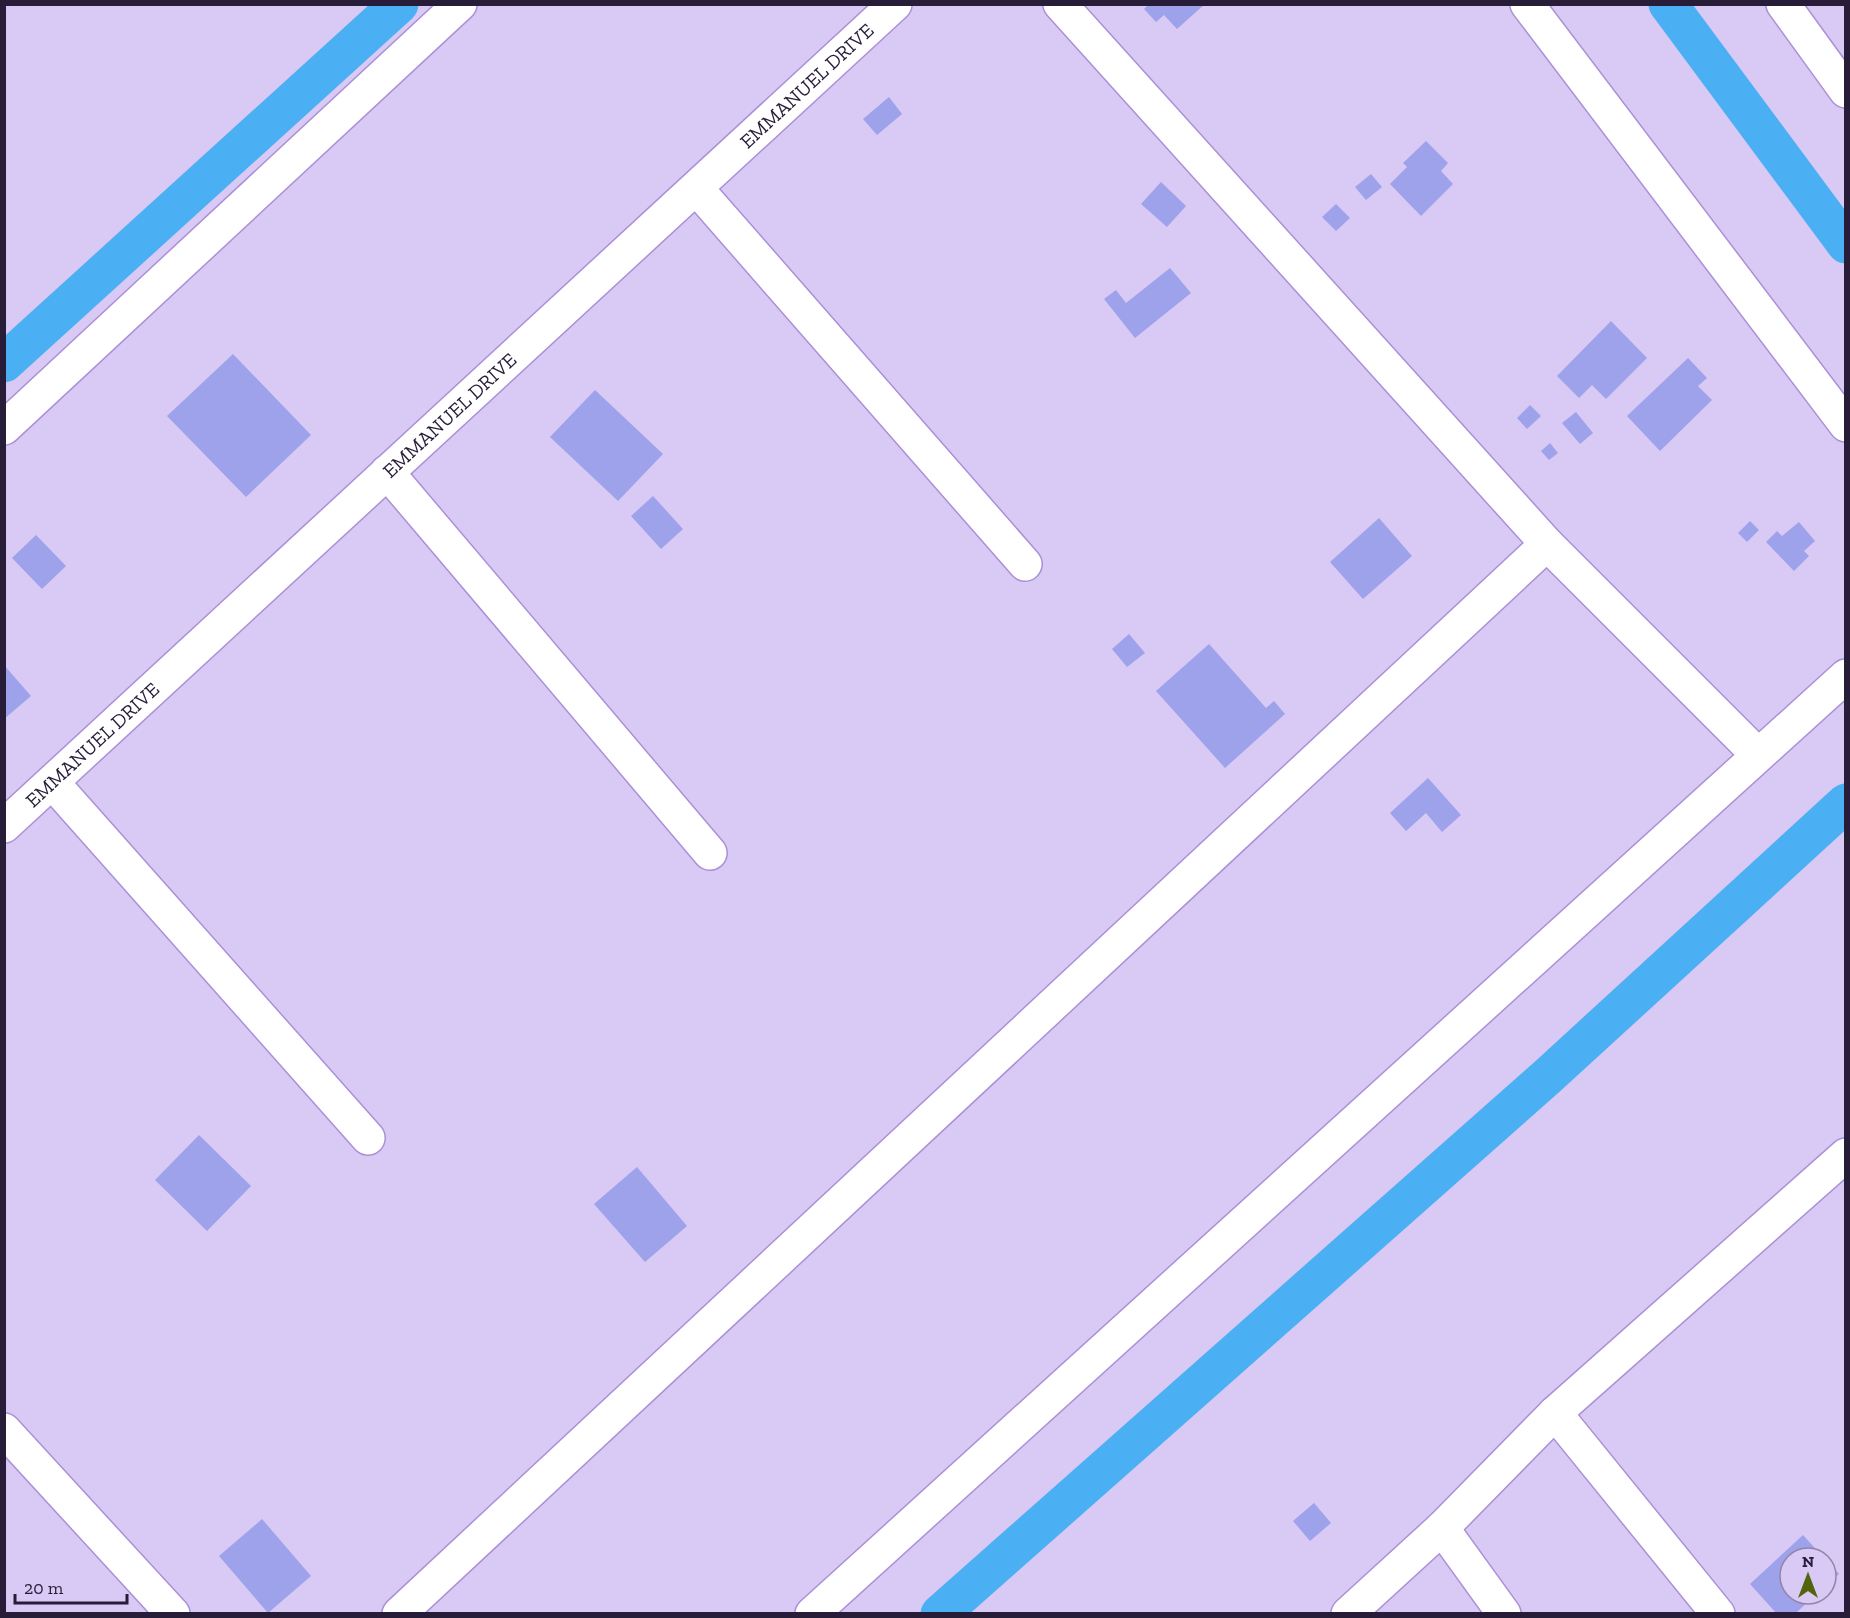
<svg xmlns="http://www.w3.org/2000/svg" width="1850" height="1618" viewBox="0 0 1850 1618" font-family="'Zilla Slab',serif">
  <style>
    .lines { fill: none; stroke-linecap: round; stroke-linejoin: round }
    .canal { stroke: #4bb0f3; stroke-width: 39 }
    .building { fill: #9ea2eb }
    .street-casing { stroke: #ab90d7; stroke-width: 36 }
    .street { stroke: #fff; stroke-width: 33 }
    .labels { text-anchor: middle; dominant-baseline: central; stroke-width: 4.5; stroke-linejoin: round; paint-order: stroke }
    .street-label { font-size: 20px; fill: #281d38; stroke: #d9c9f5 }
  </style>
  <rect width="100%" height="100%" fill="#d9c9f5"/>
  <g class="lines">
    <!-- canal -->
    <g class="canal">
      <path d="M1668,4L1846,244"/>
      <path d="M4,363L399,4"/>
      <path d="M940,1614L1548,1076L1846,803"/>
    </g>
  </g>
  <!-- building -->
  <g class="building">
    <path d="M1149,4H1205L1177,29L1164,15L1156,22L1144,9Z"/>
    <path d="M889,97L902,114L877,135L863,119Z"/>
    <path d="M1426,141L1448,163L1441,171L1453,184L1421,216L1390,184L1407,167L1403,163Z"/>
    <path d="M1371,174L1382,187L1366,200L1355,187Z"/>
    <path d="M1161,182L1186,206L1167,227L1141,204Z"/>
    <path d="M1336,204L1350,218L1336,231L1322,217Z"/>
    <path d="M1170,268L1191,293L1135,338L1104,299L1116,290L1126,303Z"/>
    <path d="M1611,321L1647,358L1606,399L1592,385L1579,398L1557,376Z"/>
    <path d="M233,354L311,435L246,497L167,416Z"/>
    <path d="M1688,358L1707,378L1698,386L1712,400L1660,451L1627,416Z"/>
    <path d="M595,390L663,454L618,501L550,437Z"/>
    <path d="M1530,405L1541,416L1527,429L1517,418Z"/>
    <path d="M1576,412L1593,433L1580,444L1562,423Z"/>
    <path d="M1550,443L1558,453L1549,460L1541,451Z"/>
    <path d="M653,496L683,529L661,549L631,516Z"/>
    <path d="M1379,518L1412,556L1363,599L1330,562Z"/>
    <path d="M1750,521L1759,530L1747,542L1738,533Z"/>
    <path d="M1799,522L1815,541L1804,551L1809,556L1794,571L1766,542L1777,531L1782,536Z"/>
    <path d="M36,535L66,566L42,589L12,558Z"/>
    <path d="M1129,634L1145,653L1127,667L1112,649Z"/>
    <path d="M1209,644L1266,708L1274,701L1285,714L1225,768L1156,691Z"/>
    <path d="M4,665L31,696L4,719Z"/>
    <path d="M1428,778L1461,815L1442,832L1426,813L1406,831L1390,813Z"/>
    <path d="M199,1135L251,1186L207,1231L155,1180Z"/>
    <path d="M637,1167L687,1226L645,1262L594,1204Z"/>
    <path d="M1314,1503L1331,1523L1310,1541L1293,1521Z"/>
    <path d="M262,1519L311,1576L268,1613L219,1556Z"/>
    <path d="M1803,1535L1824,1558H1790V1594H1816L1795,1614H1777L1750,1584Z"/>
    <path d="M1826,1560L1839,1574L1826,1585Z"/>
  </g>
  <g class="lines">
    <!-- street casing -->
    <g class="street-casing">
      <g id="street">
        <path d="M1060,4L1547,544L1757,754"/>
        <path d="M1527,4L1846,425"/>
        <path d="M1783,4L1846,91"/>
        <path d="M697,189L1025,564"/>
        <path d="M4,428L460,4"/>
        <path d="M387,472L710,853"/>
        <path d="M52,782L368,1138"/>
        <path id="s1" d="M4,826L895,4"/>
        <path d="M1555,1413L1718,1614"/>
        <path d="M4,1430L173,1614"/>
        <path d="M1442,1528L1504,1614"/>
        <path d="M399,1614L1547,544"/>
        <path d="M812,1614L1846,676"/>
        <path d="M1348,1614L1442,1528L1555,1413L1846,1155"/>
      </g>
    </g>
    <!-- street -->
    <use href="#street" class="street"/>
  </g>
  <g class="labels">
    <!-- street labels -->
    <g class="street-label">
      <text stroke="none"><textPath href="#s1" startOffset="1092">EMMANUEL DRIVE</textPath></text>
      <text stroke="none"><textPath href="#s1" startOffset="606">EMMANUEL DRIVE</textPath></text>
      <text stroke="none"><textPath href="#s1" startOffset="120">EMMANUEL DRIVE</textPath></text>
    </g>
  </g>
  <!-- border -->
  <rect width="1850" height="1618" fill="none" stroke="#281d38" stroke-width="12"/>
  <!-- north arrow -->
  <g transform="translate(1808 1576)"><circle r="28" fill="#d9c9f5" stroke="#9284a9" stroke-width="1.5"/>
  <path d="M0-4.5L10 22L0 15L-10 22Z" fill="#52640c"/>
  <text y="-9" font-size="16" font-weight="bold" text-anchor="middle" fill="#281d38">N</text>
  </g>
  <!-- scale -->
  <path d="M15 1594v9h112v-9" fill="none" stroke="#281d38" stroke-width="3"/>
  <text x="24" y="1594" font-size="18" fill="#281d38" stroke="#d9c9f5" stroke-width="4.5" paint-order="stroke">20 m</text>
</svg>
